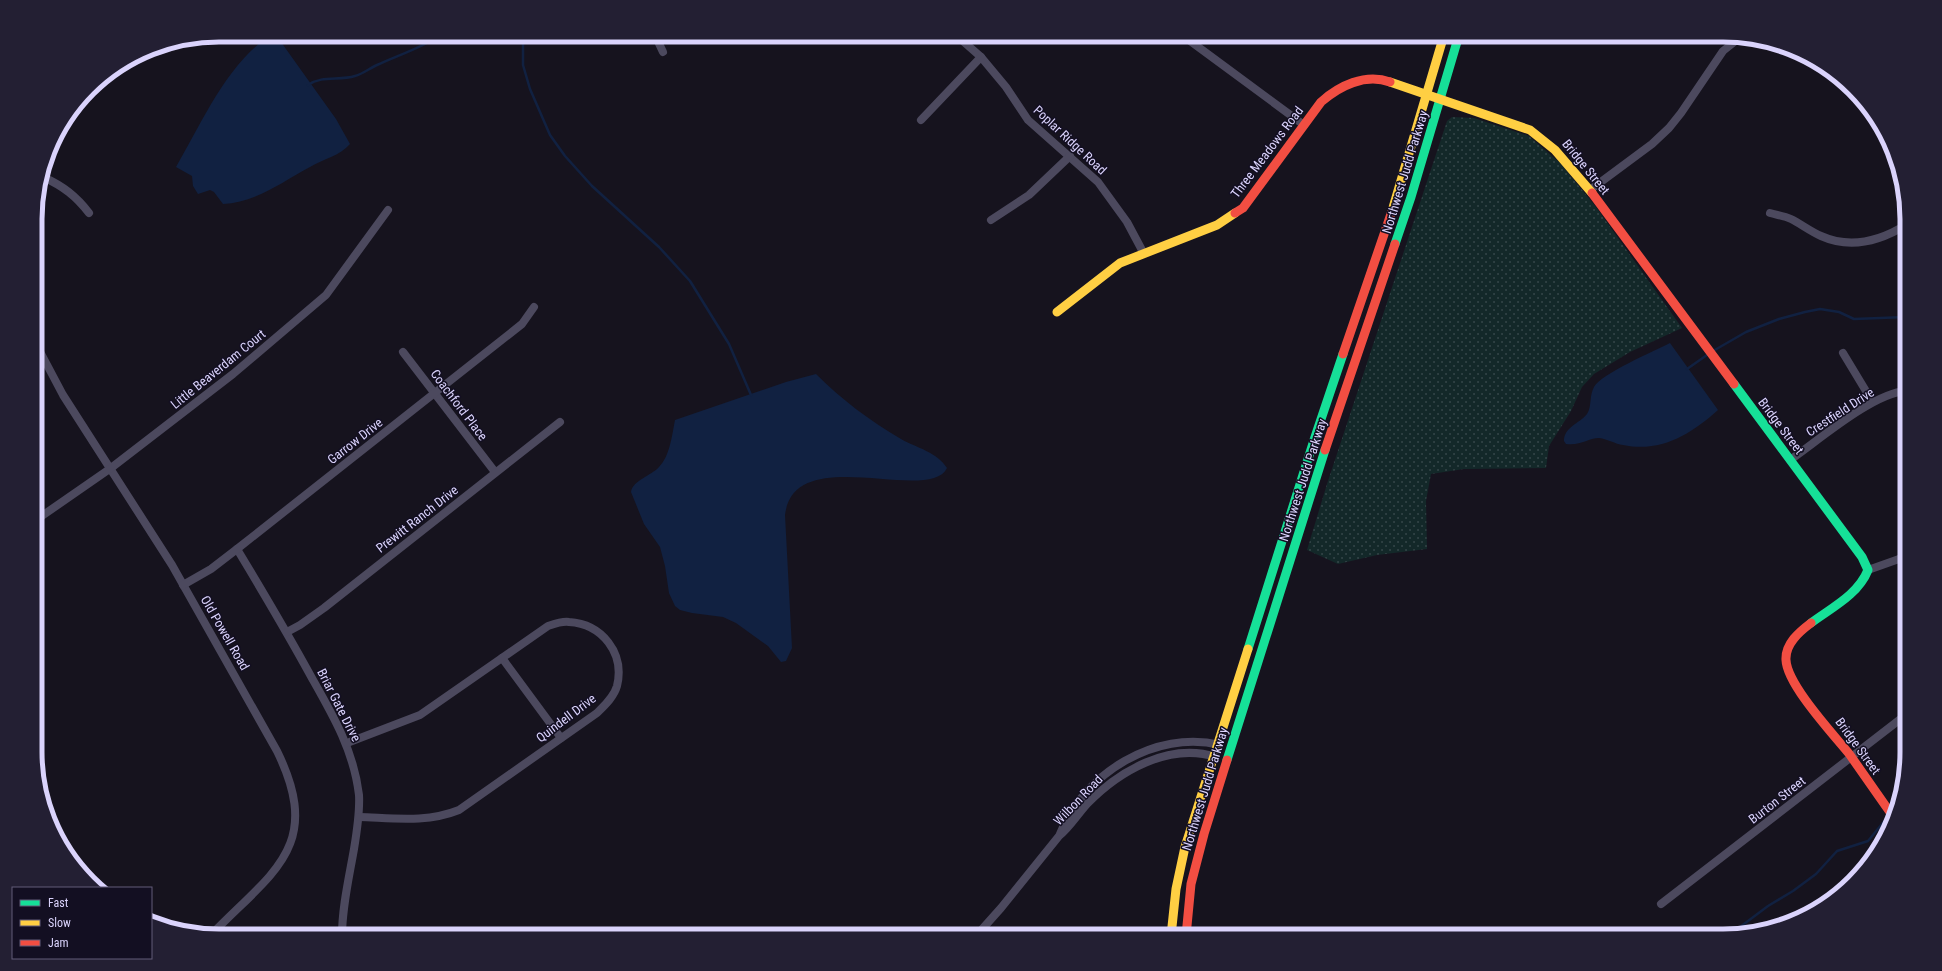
<svg xmlns="http://www.w3.org/2000/svg" width="1942" height="971" viewBox="0 0 1942 971" font-family="'Roboto Condensed',sans-serif">
  <style>
    .grass { fill: url(#grass-dots) }
    .water { fill: #112141 }
    .lines { fill: none; stroke-linecap: round; stroke-linejoin: round }
    .stream { stroke: #112141; stroke-width: 2.5 }
    .street { stroke: #4c495e; stroke-width: 8 }
    .fast { stroke: #16e098; stroke-width: 9 }
    .slow { stroke: #ffcf43; stroke-width: 9 }
    .jam { stroke: #f24e42; stroke-width: 9 }
    .labels { text-anchor: middle; dominant-baseline: central; stroke-width: 3; stroke-linejoin: round; paint-order: stroke }
    .street-label { font-size: 13px; fill: #dad3fc; stroke: #130f22 }
    .rim { fill: none; stroke: #dad3fc; stroke-width: 5 }
  </style>
  <defs>
    <pattern id="grass-dots" width="8" height="8" patternUnits="userSpaceOnUse"><rect width="8" height="8" fill="#132829"/><path d="M2 2h.1M6 6h.1" fill="none" stroke="#354649" stroke-width="1.8" stroke-linecap="round"/></pattern>
  </defs>
  <rect width="100%" height="100%" fill="#16131e"/>
  <!-- grass -->
  <path class="grass" d="M1452,117L1474,118L1529,136L1560,163L1596,207L1682,328L1630,352L1594,374L1582,387L1571,411L1549,446L1546,468L1464,469L1431,474L1426,501L1427,549L1377,555L1338,564L1307,550L1327,484L1447,121Z"/>
  <!-- water -->
  <g class="water">
    <path d="M271,35H276L336,119L350,144C340,156 323,159 310,167C282,182 255,203 223,204L214,192L210,190L198,194L193,186L192,176L176,167C202,123 227,63 271,35Z"/>
    <path d="M1670,343L1718,410C1691,434 1661,453 1623,445C1615,444 1608,439 1599,438C1588,438 1581,446 1566,444L1564,441C1564,427 1579,424 1587,414C1592,406 1589,396 1594,387C1601,374 1654,351 1670,343Z"/>
    <path d="M816,374C841,399 870,421 901,439C917,448 937,452 947,468C929,505 794,441 785,515L792,648L786,661L781,662L768,646L736,623L723,617L692,613L680,610L675,606L669,593L665,566L660,547L644,524L631,492C633,480 651,476 659,467C670,456 672,435 675,420L786,382Z"/>
  </g>
  <g class="lines">
    <!-- stream -->
    <g class="stream">
      <path d="M523,35V65L530,89L550,135L565,156L592,186L659,247L690,281L729,344L751,395"/>
      <path d="M308,85C322,75 339,81 355,76C363,74 370,68 377,65C399,55 421,48 441,35"/>
      <path d="M1713,351L1746,332L1779,319L1805,312L1820,309L1839,312L1854,319L1906,317"/>
      <path d="M1687,369L1707,355"/>
      <path d="M1728,936L1768,906L1793,891L1816,874L1837,851L1868,841L1886,819"/>
    </g>
    <!-- street -->
    <g class="street">
      <path d="M655,35L663,52"/>
      <path d="M956,35L981,57L1006,87L1028,120L1098,182L1127,222L1143,252"/>
      <path d="M1182,35L1304,125"/>
      <path d="M1863,102L1882,130"/>
      <path d="M921,120L981,57"/>
      <path d="M43,177C63,186 76,196 89,213"/>
      <path d="M1590,190L1652,144L1669,128L1681,113L1723,51L1738,39"/>
      <path d="M1770,213C1777,215 1785,216 1791,219C1801,224 1810,231 1821,236C1850,249 1880,241 1906,225"/>
      <path d="M991,220L1029,195L1070,156"/>
      <path d="M36,344L63,395L172,565L277,751C324,847 272,872 212,934"/>
      <path d="M403,352L495,472"/>
      <path d="M1843,353L1872,401"/>
      <path d="M1790,460C1819,440 1873,393 1906,391"/>
      <path d="M36,520L111,468L233,374L326,295L388,210"/>
      <path d="M237,549C263,592 289,636 313,680C334,717 354,752 359,795C360,813 357,831 354,849C349,878 342,907 342,936"/>
      <path d="M1868,570L1899,559L1906,554"/>
      <path d="M183,585L211,569L237,549L522,324L534,307"/>
      <path d="M287,632L300,625L324,608L560,422"/>
      <path d="M502,658L561,738"/>
      <path d="M347,743L420,715L548,626C554,624 562,621 569,622C602,624 625,653 617,686C614,697 604,706 597,713L459,810C427,823 393,818 359,817"/>
      <path d="M1060,834C1083,774 1156,729 1220,745"/>
      <path d="M1661,904L1907,714"/>
      <path d="M976,936L1001,908L1059,836C1070,827 1077,815 1087,804C1119,771 1169,742 1216,757"/>
    </g>
    <!-- fast -->
    <g class="fast">
      <path d="M1395,244L1411,197L1459,35"/>
      <path d="M1734,384L1862,557L1868,570C1858,595 1831,608 1811,623"/>
      <path d="M1248,649L1314,440L1343,354"/>
      <path d="M1227,760L1325,450"/>
    </g>
    <!-- slow -->
    <g class="slow">
      <path d="M1390,82L1530,130L1555,150L1592,193"/>
      <path d="M1392,211L1444,35"/>
      <path d="M1057,312L1120,263L1217,225L1235,213"/>
      <path d="M1171,936L1176,889L1185,847L1248,649"/>
    </g>
    <!-- jam -->
    <g class="jam">
      <path d="M1592,193L1734,384"/>
      <path d="M1235,213L1243,208L1321,102C1339,86 1365,73 1390,82"/>
      <path d="M1343,354L1392,211"/>
      <path d="M1325,450L1395,244"/>
      <path d="M1811,623C1799,632 1785,644 1786,660C1787,685 1834,735 1850,755C1864,775 1878,795 1892,815"/>
      <path d="M1186,936L1191,884L1204,834L1227,760"/>
    </g>
  </g>
  <g class="labels">
    <!-- street labels -->
    <g class="street-label">
      <text transform="translate(1070 140) rotate(43)">Poplar Ridge Road</text>
      <text transform="translate(1267 152) rotate(-53)">Three Meadows Road</text>
      <text transform="translate(1586 167) rotate(51)">Bridge Street</text>
      <text transform="translate(1405 172) rotate(-73)">Northwest Judd Parkway</text>
      <text transform="translate(218 369) rotate(-39)">Little Beaverdam Court</text>
      <text transform="translate(459 405) rotate(53)">Coachford Place</text>
      <text transform="translate(1840 412) rotate(-33)">Crestfield Drive</text>
      <text transform="translate(1781 426) rotate(53)">Bridge Street</text>
      <text transform="translate(355 441) rotate(-38)">Garrow Drive</text>
      <text transform="translate(1303 480) rotate(-72)">Northwest Judd Parkway</text>
      <text transform="translate(417 519) rotate(-38)">Prewitt Ranch Drive</text>
      <text transform="translate(225 633) rotate(60)">Old Powell Road</text>
      <text transform="translate(339 705) rotate(63)">Briar Gate Drive</text>
      <text transform="translate(566 718) rotate(-37)">Quindell Drive</text>
      <text transform="translate(1858 746) rotate(54)">Bridge Street</text>
      <text transform="translate(1205 789) rotate(-73)">Northwest Judd Parkway</text>
      <text transform="translate(1078 800) rotate(-46)">Wilbon Road</text>
      <text transform="translate(1777 800) rotate(-38)">Burton Street</text>
    </g>
  </g>
  <!-- crop -->
  <path d="M0 0H1942V971H0ZM219 42H1723A177 177 0 0 1 1900 219V752A177 177 0 0 1 1723 929H219A177 177 0 0 1 42 752V219A177 177 0 0 1 219 42Z" fill="#231f33" fill-rule="evenodd"/>
  <path class="rim" d="M219 42H1723A177 177 0 0 1 1900 219V752A177 177 0 0 1 1723 929H219A177 177 0 0 1 42 752V219A177 177 0 0 1 219 42Z"/>
  <!-- legend -->
  <rect x="12" y="887" width="140" height="72" fill="#130f22" stroke="#635d79"/>
  <rect x="20" y="900" width="20" height="6" fill="#16e098" stroke="#635d79"/>
  <text x="48" y="907" font-size="12" fill="#dad3fc">Fast</text>
  <rect x="20" y="920" width="20" height="6" fill="#ffcf43" stroke="#635d79"/>
  <text x="48" y="927" font-size="12" fill="#dad3fc">Slow</text>
  <rect x="20" y="940" width="20" height="6" fill="#f24e42" stroke="#635d79"/>
  <text x="48" y="947" font-size="12" fill="#dad3fc">Jam</text>
</svg>
